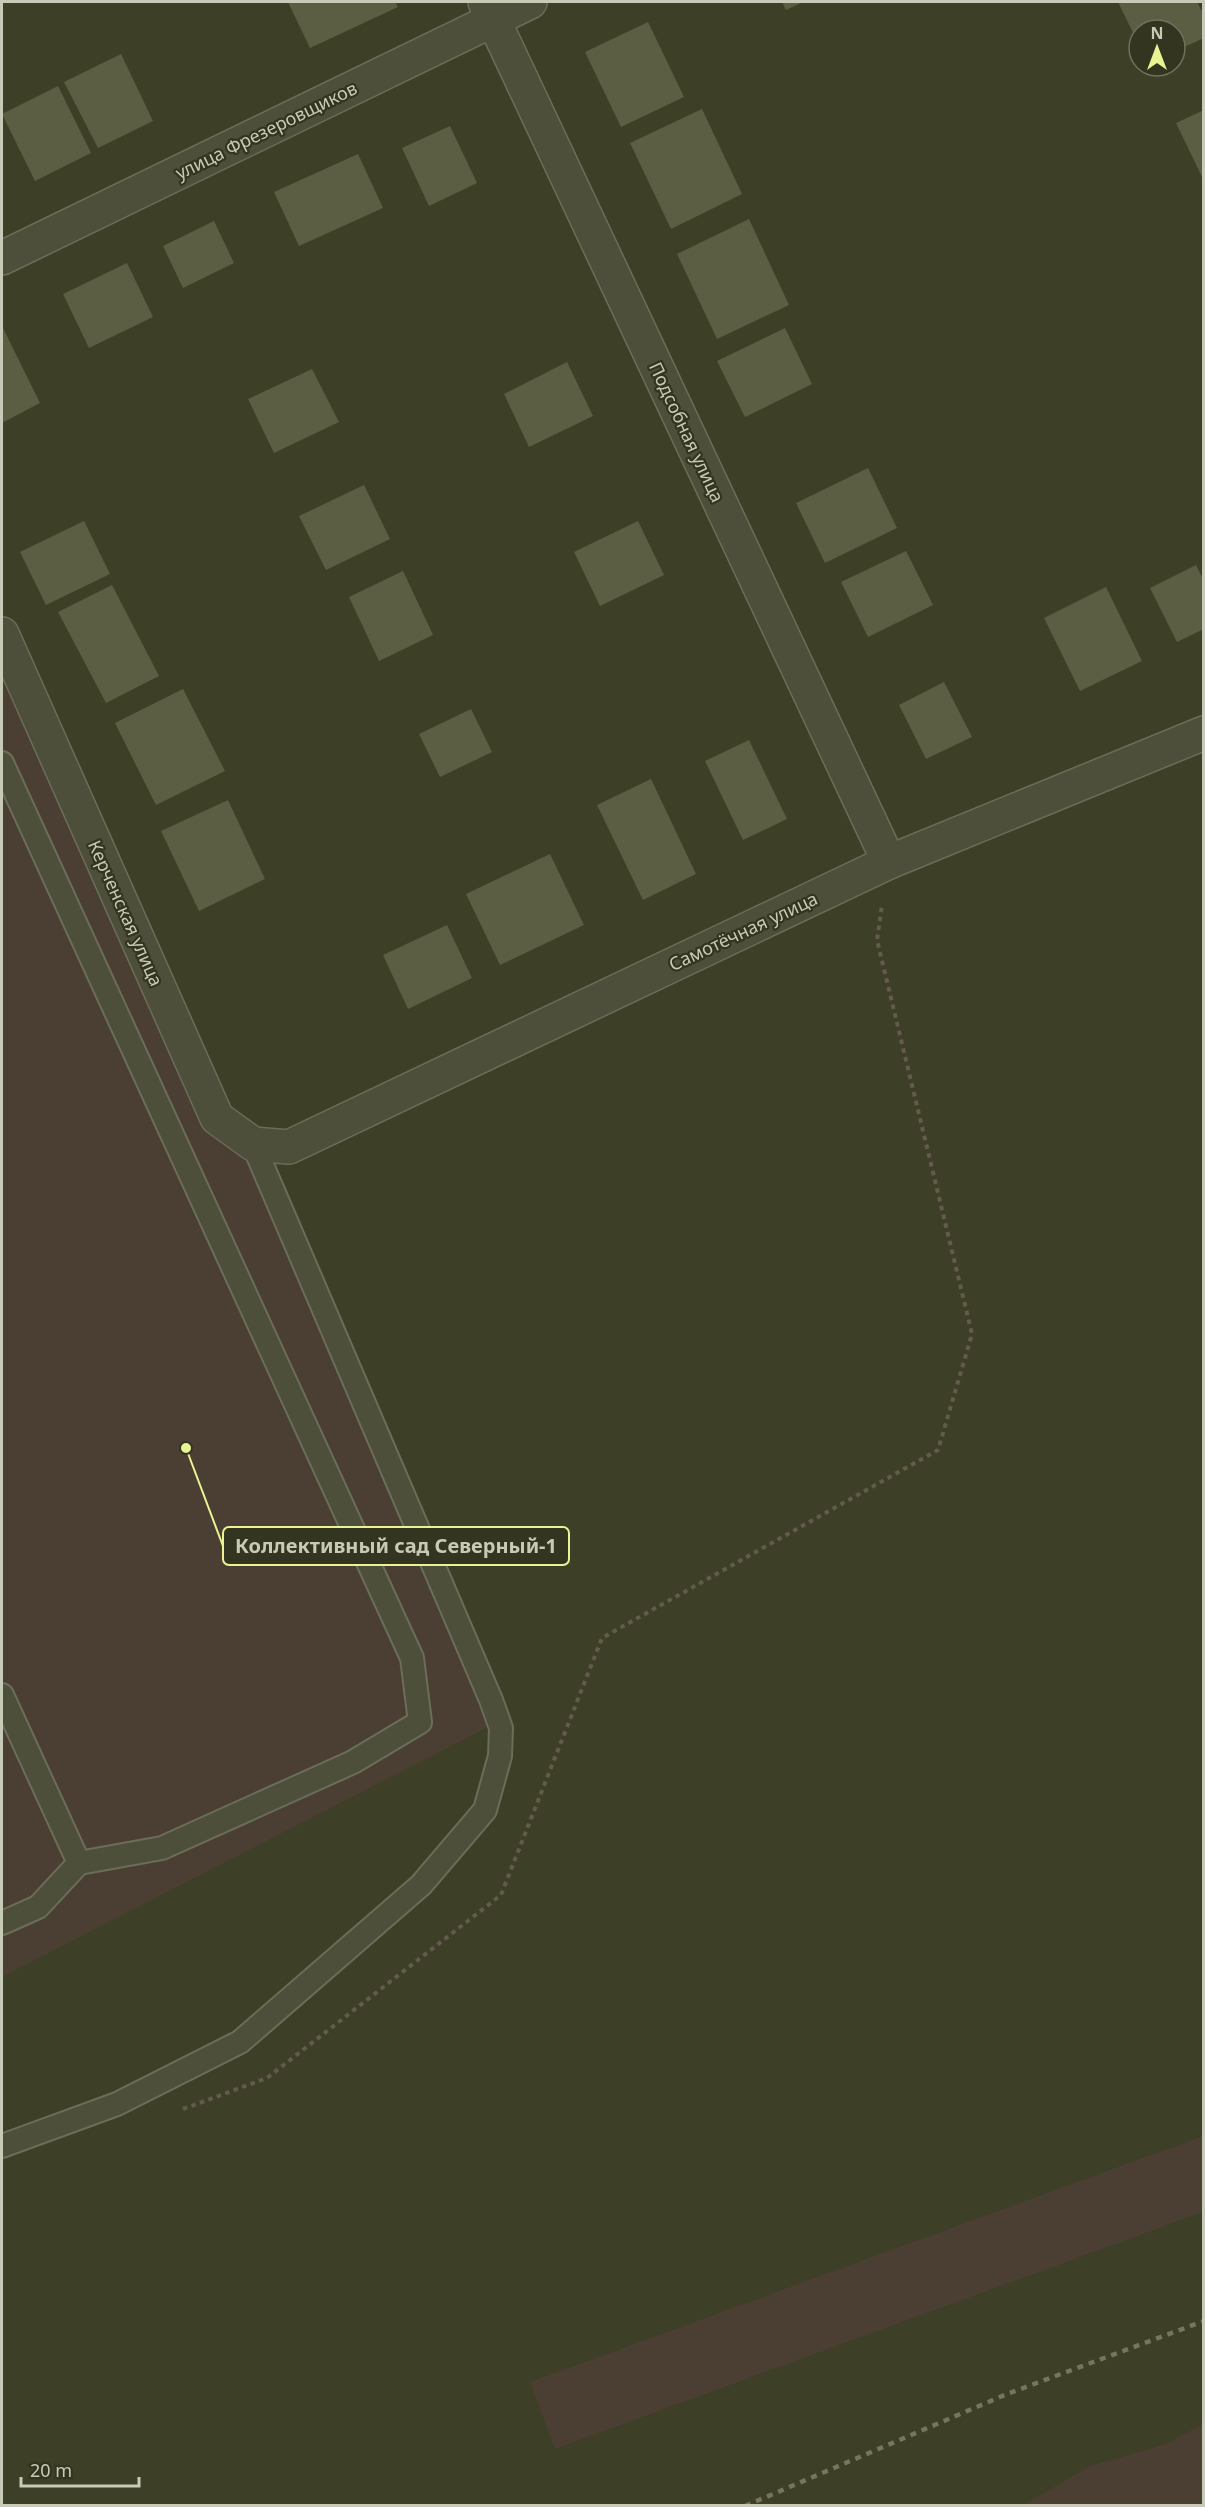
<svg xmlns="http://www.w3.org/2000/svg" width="1205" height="2507" viewBox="0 0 1205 2507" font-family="'Noto Sans',sans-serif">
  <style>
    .green { fill: #4b3e33 }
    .building { fill: #5c5e43 }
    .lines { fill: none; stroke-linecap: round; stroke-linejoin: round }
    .lane-casing { stroke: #6b6d59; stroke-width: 26 }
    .street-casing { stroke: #6b6d59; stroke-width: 36 }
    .path { stroke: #635b4e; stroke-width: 4; stroke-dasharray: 4.5 4.5; stroke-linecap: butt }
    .lane { stroke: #4e4f3b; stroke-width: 22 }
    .street { stroke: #4e4f3b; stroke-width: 33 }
    .rail { stroke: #74765d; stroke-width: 4.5; stroke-dasharray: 6 6; stroke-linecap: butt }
    .labels { text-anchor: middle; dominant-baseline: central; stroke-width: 4.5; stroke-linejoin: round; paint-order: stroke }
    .street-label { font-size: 18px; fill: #c8cab8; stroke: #333520 }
    .leader { fill: none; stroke: #e9f394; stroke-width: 2 }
    .callout-dot { fill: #e9f394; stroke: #333520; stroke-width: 2 }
    .callout { fill: #333520; stroke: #e9f394; stroke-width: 2 }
    .callout-label { font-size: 20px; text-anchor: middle; font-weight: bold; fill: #c8cab8 }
  </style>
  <rect width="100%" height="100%" fill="#3e3f27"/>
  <!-- green -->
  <g class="green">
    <path d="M2,636L252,1171L490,1726L2,1977Z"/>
    <path d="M1203,2136V2212L555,2449L530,2382Z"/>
    <path d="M1203,2424V2505H1023L1090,2466L1166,2444Z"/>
  </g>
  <!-- building -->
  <g class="building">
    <path d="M288,2H395L398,7L310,48Z"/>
    <path d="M782,2H803L786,10Z"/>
    <path d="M1118,2H1197L1204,15V38L1175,51V30H1139V45Z"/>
    <path d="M648,22L684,97L621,127L585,52Z"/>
    <path d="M121,54L153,121L98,148L64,82Z"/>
    <path d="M58,86L91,153L35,181L2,114Z"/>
    <path d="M702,109L742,194L671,229L630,143Z"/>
    <path d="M1204,110V181L1176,123Z"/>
    <path d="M450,126L477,183L429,206L402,148Z"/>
    <path d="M358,154L383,208L299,246L274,192Z"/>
    <path d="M749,219L789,305L717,339L677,254Z"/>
    <path d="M214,221L234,263L183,288L163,246Z"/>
    <path d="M127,263L153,317L89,348L63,294Z"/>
    <path d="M2,326L40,403L2,423Z"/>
    <path d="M785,328L812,384L745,417L717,361Z"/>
    <path d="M567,362L593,416L529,447L504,394Z"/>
    <path d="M312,369L339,422L274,453L248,399Z"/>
    <path d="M868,468L897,528L825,563L796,503Z"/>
    <path d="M364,485L390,539L326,570L299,516Z"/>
    <path d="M84,521L110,574L46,605L20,552Z"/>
    <path d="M638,521L664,575L600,606L574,552Z"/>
    <path d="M906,551L933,605L868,637L841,582Z"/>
    <path d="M1196,565L1204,581V629L1177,642L1150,588Z"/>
    <path d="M403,571L433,635L379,661L349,597Z"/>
    <path d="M112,585L159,676L106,703L58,612Z"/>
    <path d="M1106,587L1142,661L1080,691L1044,618Z"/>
    <path d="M944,682L972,737L926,759L899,705Z"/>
    <path d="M183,689L225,771L156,805L115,723Z"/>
    <path d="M471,709L492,752L440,777L419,734Z"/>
    <path d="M749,740L787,819L743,840L705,761Z"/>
    <path d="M651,779L696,874L643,900L597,805Z"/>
    <path d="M228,800L265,879L199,911L161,831Z"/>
    <path d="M550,854L584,925L500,965L466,894Z"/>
    <path d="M447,925L472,978L408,1009L383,955Z"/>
  </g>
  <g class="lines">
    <!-- lane casing -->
    <g class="lane-casing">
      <g id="lane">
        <path d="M2,763L412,1658L420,1722L353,1762L162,1848L79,1863"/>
        <path d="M2,1695L79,1863L38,1907L2,1923"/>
        <path d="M2,2146L117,2104L240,2042L421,1885L485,1810L500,1756L501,1728L491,1700L253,1144"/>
      </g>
    </g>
    <!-- street casing -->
    <g class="street-casing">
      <g id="street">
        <path d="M485,2L889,862"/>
        <path d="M2,258L530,2"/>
        <path d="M2,634L217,1118L253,1144L289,1147L889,862L1204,733"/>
      </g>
    </g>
    <!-- path -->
    <path class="path" d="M183,2109L267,2078L501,1895L602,1638L938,1450L972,1334L877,940L882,905"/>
    <!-- lane -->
    <use href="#lane" class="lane"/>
    <!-- street -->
    <use href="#street" class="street"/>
    <!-- rail -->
    <path class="rail" d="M745,2506L1007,2394L1204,2321"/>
  </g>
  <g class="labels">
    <!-- street labels -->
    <g class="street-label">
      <text transform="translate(266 130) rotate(-26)">улица Фрезеровщиков</text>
      <text transform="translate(687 432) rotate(65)">Подсобная улица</text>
      <text transform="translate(126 913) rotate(66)">Керченская улица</text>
      <text transform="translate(743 931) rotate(-25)">Самотёчная улица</text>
    </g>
  </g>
  <!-- callouts -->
  <path class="leader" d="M186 1448L223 1546"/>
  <circle class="callout-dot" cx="186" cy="1448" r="6"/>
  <rect class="callout" x="223" y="1527" width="346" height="38" rx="6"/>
  <g class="callout-label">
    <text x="396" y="1553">Коллективный сад Северный-1</text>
  </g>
  <!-- border -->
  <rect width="1205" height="2507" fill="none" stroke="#c8cab8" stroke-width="6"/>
  <!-- north arrow -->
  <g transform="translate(1157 48)"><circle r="28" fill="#333520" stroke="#6f715d" stroke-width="1.5"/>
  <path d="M0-4.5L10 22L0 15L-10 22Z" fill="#e9f394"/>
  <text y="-9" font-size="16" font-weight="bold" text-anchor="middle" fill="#c8cab8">N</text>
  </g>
  <!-- scale -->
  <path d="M21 2477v9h118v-9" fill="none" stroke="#c8cab8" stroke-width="3"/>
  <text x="30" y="2477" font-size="18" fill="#c8cab8" stroke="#333520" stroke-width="4.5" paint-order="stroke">20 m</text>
</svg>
